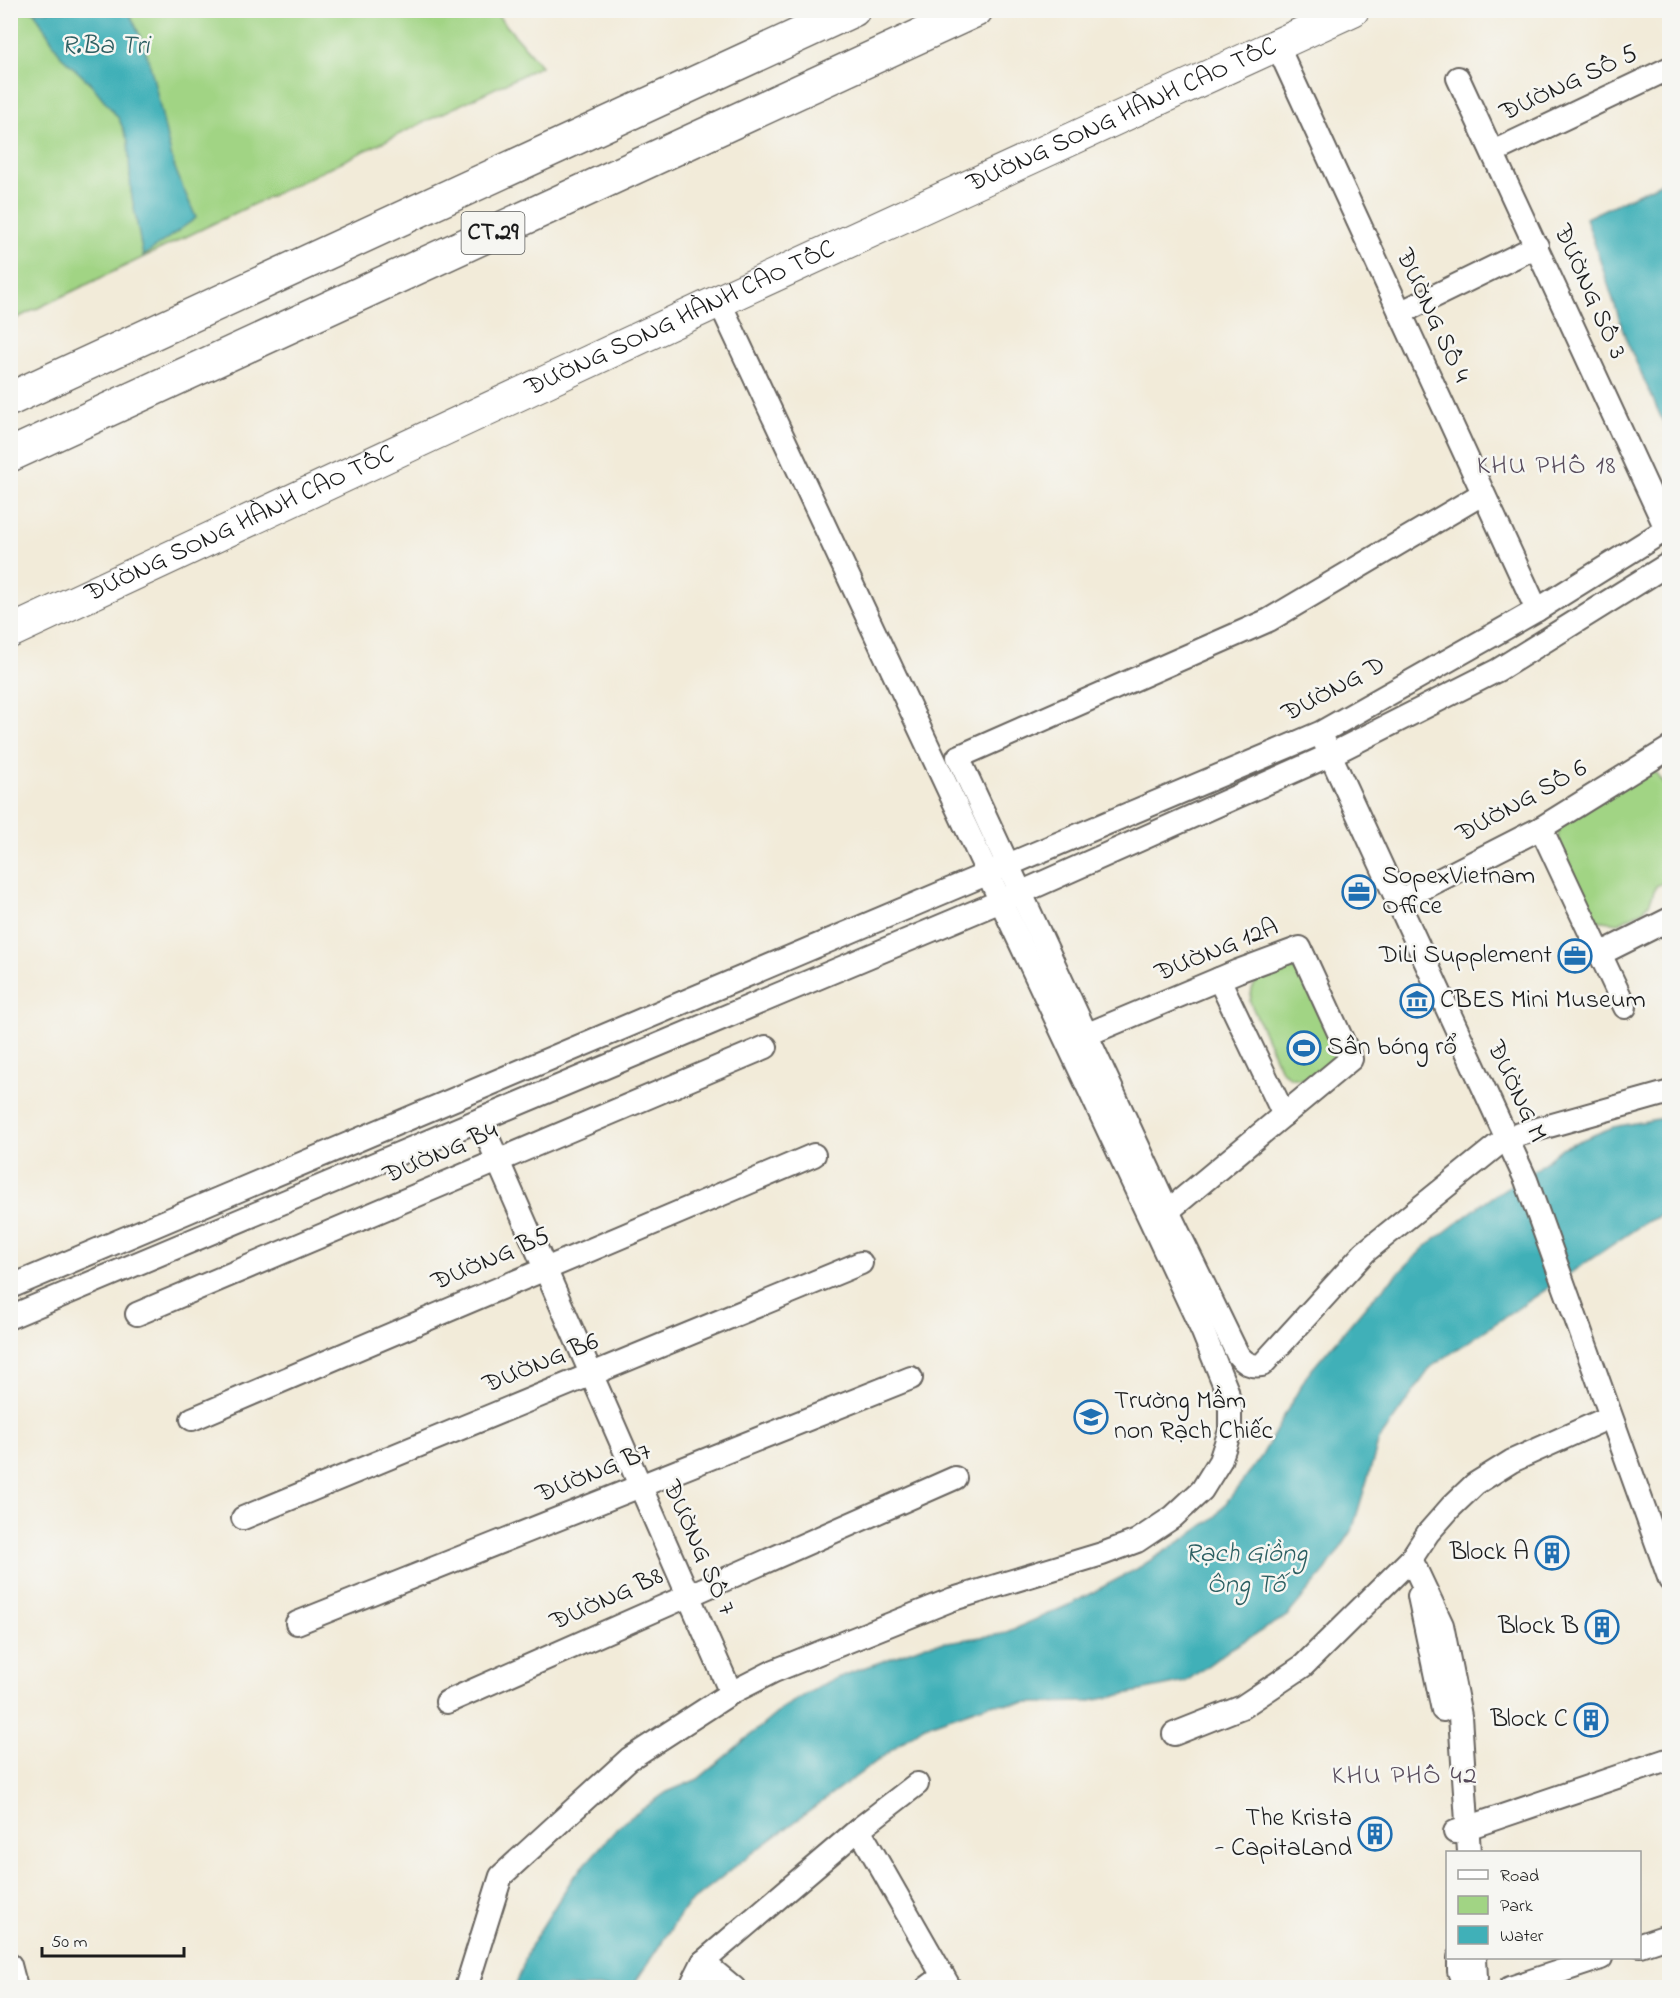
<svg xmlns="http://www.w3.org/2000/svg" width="1680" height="1998" viewBox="0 0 1680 1998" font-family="'Indie Flower',sans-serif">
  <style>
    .green { fill: #a1d484; stroke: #5e7850; stroke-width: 1.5 }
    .water { fill: #40b0b8; stroke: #2e666a; stroke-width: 1.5 }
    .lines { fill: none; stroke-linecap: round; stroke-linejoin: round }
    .minor-casing { stroke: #67645e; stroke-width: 26 }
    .secondary-casing { stroke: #67645e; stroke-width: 34 }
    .motorway-casing { stroke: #67645e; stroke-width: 36 }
    .minor { stroke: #fff; stroke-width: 22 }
    .secondary { stroke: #fff; stroke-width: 32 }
    .motorway { stroke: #fff; stroke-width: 33 }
    .labels { text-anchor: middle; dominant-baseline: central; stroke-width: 5; stroke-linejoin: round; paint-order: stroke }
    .shield { fill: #f6f6f2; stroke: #5d5d5c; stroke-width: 1.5 }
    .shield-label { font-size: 24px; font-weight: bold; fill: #1c1c1c }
    .street-label { font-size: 26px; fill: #1c1c1c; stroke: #f6f6f2 }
    .poi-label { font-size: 26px; fill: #1c1c1c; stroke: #f6f6f2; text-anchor: end }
    .water-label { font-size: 27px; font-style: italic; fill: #2c5f62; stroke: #f6f6f2 }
    .neighbourhood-label { font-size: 27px; letter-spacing: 1.5px; fill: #574b5b; stroke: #f6f6f2 }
  </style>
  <rect width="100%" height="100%" fill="#f6f6f2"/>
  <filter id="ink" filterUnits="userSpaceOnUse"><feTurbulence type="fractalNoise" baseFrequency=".0167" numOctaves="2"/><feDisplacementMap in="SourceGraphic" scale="12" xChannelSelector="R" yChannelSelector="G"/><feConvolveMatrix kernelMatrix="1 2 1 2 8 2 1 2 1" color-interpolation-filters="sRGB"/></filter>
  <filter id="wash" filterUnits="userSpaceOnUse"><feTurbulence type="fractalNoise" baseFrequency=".008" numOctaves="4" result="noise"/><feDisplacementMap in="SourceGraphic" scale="24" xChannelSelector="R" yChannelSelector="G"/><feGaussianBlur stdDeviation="1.35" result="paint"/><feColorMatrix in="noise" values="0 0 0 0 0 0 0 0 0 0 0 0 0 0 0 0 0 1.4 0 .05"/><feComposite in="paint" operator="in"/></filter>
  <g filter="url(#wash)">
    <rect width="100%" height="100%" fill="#f2ebd9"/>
    <!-- green -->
    <g class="green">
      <path d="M11,11H494L541,66L11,321Z"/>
      <path d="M1648,771L1656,773L1669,790V880L1656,886L1649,904L1642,911L1619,923L1594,920L1558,841V831L1562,825Z"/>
      <path d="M1279,968H1291L1300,972L1340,1048L1338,1059L1312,1080L1291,1078L1281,1070L1250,1002L1252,989L1257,980L1266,973Z"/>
    </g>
    <!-- water -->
    <g class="water">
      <path d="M128,11C154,56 159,112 173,162C179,181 189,200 196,218L143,256L131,192L128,141L119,119L92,85L61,56L34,11Z"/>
      <path d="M1669,179V435L1627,342L1586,218Z"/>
      <path d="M1669,1117V1212L1646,1222L1431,1367L1379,1440L1352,1531L1326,1570L1287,1616L1232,1648L1185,1682L1086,1702L989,1704L923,1727L742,1861L686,1906L632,1987L515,1988L530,1946L572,1879L621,1824L667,1792L698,1779L784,1707L829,1681L926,1645L1002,1634L1071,1604L1140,1567L1184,1539L1216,1516L1261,1457L1307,1375L1369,1302L1425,1247L1487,1200L1538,1168L1562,1148L1613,1127Z"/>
    </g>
  </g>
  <g filter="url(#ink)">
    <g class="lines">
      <!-- minor casing -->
      <g class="minor-casing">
        <g id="minor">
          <path d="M1277,45L1537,610"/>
          <path d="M1458,78L1670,537"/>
          <path d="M1493,152L1670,68"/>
          <path d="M1400,313L1537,246"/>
          <path d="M1482,494L1269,620L958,757L1168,1211L1238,1355C1245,1363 1251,1367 1262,1365L1365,1252L1506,1138L1670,1092"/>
          <path d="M1324,741L1526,1180L1670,1580"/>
          <path d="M1541,828L1625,1007"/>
          <path d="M1398,901L1541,828L1670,748"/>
          <path d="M1600,954L1670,919"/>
          <path d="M1219,979L1284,1115"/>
          <path d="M1088,1034L1238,971L1300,948L1351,1059L1168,1211"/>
          <path d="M480,1120L731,1693"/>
          <path d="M10,1287L1320,733L1537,610L1670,527"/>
          <path d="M137,1314L766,1047"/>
          <path d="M10,1317L1020,893L1330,755L1498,670L1670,563"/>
          <path d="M192,1419L814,1155"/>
          <path d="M243,1518L861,1263"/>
          <path d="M1411,1559L1442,1625L1460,1716L1469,1852"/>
          <path d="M1419,1596L1443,1710"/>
          <path d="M297,1623L911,1378"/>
          <path d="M447,1702L955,1478"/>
          <path d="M1174,1734L1242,1707L1303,1666L1411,1559L1428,1533L1451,1507L1475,1484L1512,1461L1610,1417"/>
          <path d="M859,1829L943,1976"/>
          <path d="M1455,1832L1670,1759"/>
          <path d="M1640,1945L1670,1935"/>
          <path d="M1459,1958V1971L1465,1988"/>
          <path d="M703,1962L734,1988"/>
          <path d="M10,1965L16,1988"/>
          <path d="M466,1988L501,1876L629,1759L731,1693L774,1671L953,1599L1102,1554L1137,1541L1173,1517L1202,1490L1220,1461L1230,1431V1406L1227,1391L1203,1332L719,301"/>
          <path d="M690,1988L703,1962L859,1829L917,1784"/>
          <path d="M927,1988L943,1976L950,1988"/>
          <path d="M1473,1988L1476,1978L1475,1958"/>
          <path d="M1510,1988L1601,1958"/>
        </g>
      </g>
      <!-- secondary casing -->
      <g class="secondary-casing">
        <g id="secondary">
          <path id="s1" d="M10,632L719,301L1353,10"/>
        </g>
      </g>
      <!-- motorway casing -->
      <g class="motorway-casing">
        <g id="motorway">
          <path d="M10,399L853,10"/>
          <path d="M10,455L976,10"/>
        </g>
      </g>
      <!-- minor -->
      <use href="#minor" class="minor"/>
      <!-- secondary -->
      <use href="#secondary" class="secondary"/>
      <!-- motorway -->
      <use href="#motorway" class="motorway"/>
    </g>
  </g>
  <!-- icons -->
  <defs>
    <g id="office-ring" transform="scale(1.725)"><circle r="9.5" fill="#f6f6f2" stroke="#1f6fb2" stroke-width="1.5"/><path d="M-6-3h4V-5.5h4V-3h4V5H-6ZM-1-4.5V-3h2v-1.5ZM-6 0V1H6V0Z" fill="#1f6fb2"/></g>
    <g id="museum-ring" transform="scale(1.725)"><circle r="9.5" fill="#f6f6f2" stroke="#1f6fb2" stroke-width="1.5"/><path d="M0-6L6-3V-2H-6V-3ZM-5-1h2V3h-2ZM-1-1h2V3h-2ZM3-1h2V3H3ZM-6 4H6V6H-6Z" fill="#1f6fb2"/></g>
    <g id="stadium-ring" transform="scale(1.725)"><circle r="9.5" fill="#f6f6f2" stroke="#1f6fb2" stroke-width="1.5"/><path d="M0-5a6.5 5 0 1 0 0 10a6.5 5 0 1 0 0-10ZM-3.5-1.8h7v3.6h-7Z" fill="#1f6fb2"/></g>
    <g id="school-ring" transform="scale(1.725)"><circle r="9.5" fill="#f6f6f2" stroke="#1f6fb2" stroke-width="1.5"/><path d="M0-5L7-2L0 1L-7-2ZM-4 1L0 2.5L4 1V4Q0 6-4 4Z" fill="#1f6fb2"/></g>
    <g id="building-ring" transform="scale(1.725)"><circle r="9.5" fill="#f6f6f2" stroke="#1f6fb2" stroke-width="1.5"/><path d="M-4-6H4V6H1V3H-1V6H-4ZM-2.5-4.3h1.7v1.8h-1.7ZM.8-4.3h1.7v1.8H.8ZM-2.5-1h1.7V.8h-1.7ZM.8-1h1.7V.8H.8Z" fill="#1f6fb2"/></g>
  </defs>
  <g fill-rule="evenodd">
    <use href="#office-ring" x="1359" y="892"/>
    <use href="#office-ring" x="1575" y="956"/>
    <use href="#museum-ring" x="1417" y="1001"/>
    <use href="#stadium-ring" x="1304" y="1048"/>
    <use href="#school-ring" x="1091" y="1417"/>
    <use href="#building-ring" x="1552" y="1553"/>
    <use href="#building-ring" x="1602" y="1627"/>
    <use href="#building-ring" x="1591" y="1720"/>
    <use href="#building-ring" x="1375" y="1834"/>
  </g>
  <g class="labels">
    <!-- shield labels -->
    <rect class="shield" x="461.5" y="212" width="63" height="42" rx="4.5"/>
    <g class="shield-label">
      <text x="493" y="233">CT.29</text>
    </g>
    <!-- street labels -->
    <g class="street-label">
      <text transform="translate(1569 84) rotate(-25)">ĐƯỜNG SỐ 5</text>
      <text stroke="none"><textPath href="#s1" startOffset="1226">ĐƯỜNG SONG HÀNH CAO TỐC</textPath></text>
      <text transform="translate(1589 292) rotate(66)">ĐƯỜNG SỐ 3</text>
      <text transform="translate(1432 316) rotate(65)">ĐƯỜNG SỐ 4</text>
      <text stroke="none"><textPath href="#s1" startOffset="740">ĐƯỜNG SONG HÀNH CAO TỐC</textPath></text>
      <text stroke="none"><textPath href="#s1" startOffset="254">ĐƯỜNG SONG HÀNH CAO TỐC</textPath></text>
      <text transform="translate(1334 690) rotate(-28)">ĐƯỜNG D</text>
      <text transform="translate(1522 802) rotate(-29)">ĐƯỜNG SỐ 6</text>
      <text transform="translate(1217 951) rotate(-22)">ĐƯỜNG 12A</text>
      <text transform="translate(1516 1092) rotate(65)">ĐƯỜNG M</text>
      <text transform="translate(441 1154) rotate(-23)">ĐƯỜNG B4</text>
      <text transform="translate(491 1260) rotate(-23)">ĐƯỜNG B5</text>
      <text transform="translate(541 1364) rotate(-22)">ĐƯỜNG B6</text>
      <text transform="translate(594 1474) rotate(-22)">ĐƯỜNG B7</text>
      <text transform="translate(698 1548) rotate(66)">ĐƯỜNG SỐ 7</text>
      <text transform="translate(607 1600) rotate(-24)">ĐƯỜNG B8</text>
    </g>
    <!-- poi labels -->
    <g class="poi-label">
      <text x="1382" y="877" text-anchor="start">SopexVietnam<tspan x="1382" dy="30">Office</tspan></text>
      <text x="1552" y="956">DiLi Supplement</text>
      <text x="1440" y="1001" text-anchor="start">CBES Mini Museum</text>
      <text x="1327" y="1048" text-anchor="start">Sân bóng rổ</text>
      <text x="1114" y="1402" text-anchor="start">Trường Mầm<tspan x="1114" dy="30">non Rạch Chiếc</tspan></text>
      <text x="1529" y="1553">Block A</text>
      <text x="1579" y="1627">Block B</text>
      <text x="1568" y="1720">Block C</text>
      <text x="1352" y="1819">The Krista<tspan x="1352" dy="30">- CapitaLand</tspan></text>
    </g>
    <!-- water labels -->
    <g class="water-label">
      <text x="105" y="46">R.Ba Tri</text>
      <text x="1246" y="1554">Rạch Giồng<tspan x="1246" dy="31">Ông Tố</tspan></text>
    </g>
    <!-- neighbourhood labels -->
    <g class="neighbourhood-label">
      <text x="1547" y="466">KHU PHỐ 18</text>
      <text x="1405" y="1776">KHU PHỐ 42</text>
    </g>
  </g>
  <!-- margin -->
  <rect width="1680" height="1998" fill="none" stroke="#f6f6f2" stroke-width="36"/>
  <!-- legend -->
  <rect x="1446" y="1851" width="195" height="108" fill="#f6f6f2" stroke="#9f9f9c" stroke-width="1.5"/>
  <rect x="1458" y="1870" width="30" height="9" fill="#ffffff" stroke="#9f9f9c" stroke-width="1.5"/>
  <text x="1500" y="1881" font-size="18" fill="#1c1c1c">Road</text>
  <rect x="1458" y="1896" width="30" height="18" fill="#a1d484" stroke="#9f9f9c" stroke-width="1.5"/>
  <text x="1500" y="1911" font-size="18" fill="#1c1c1c">Park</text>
  <rect x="1458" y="1926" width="30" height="18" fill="#40b0b8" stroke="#9f9f9c" stroke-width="1.5"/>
  <text x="1500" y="1941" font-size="18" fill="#1c1c1c">Water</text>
  <!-- scale -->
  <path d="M42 1947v9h142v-9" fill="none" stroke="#1c1c1c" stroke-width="3"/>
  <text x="51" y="1947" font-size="18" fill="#1c1c1c" stroke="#f6f6f2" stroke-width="4.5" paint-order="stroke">50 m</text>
</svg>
